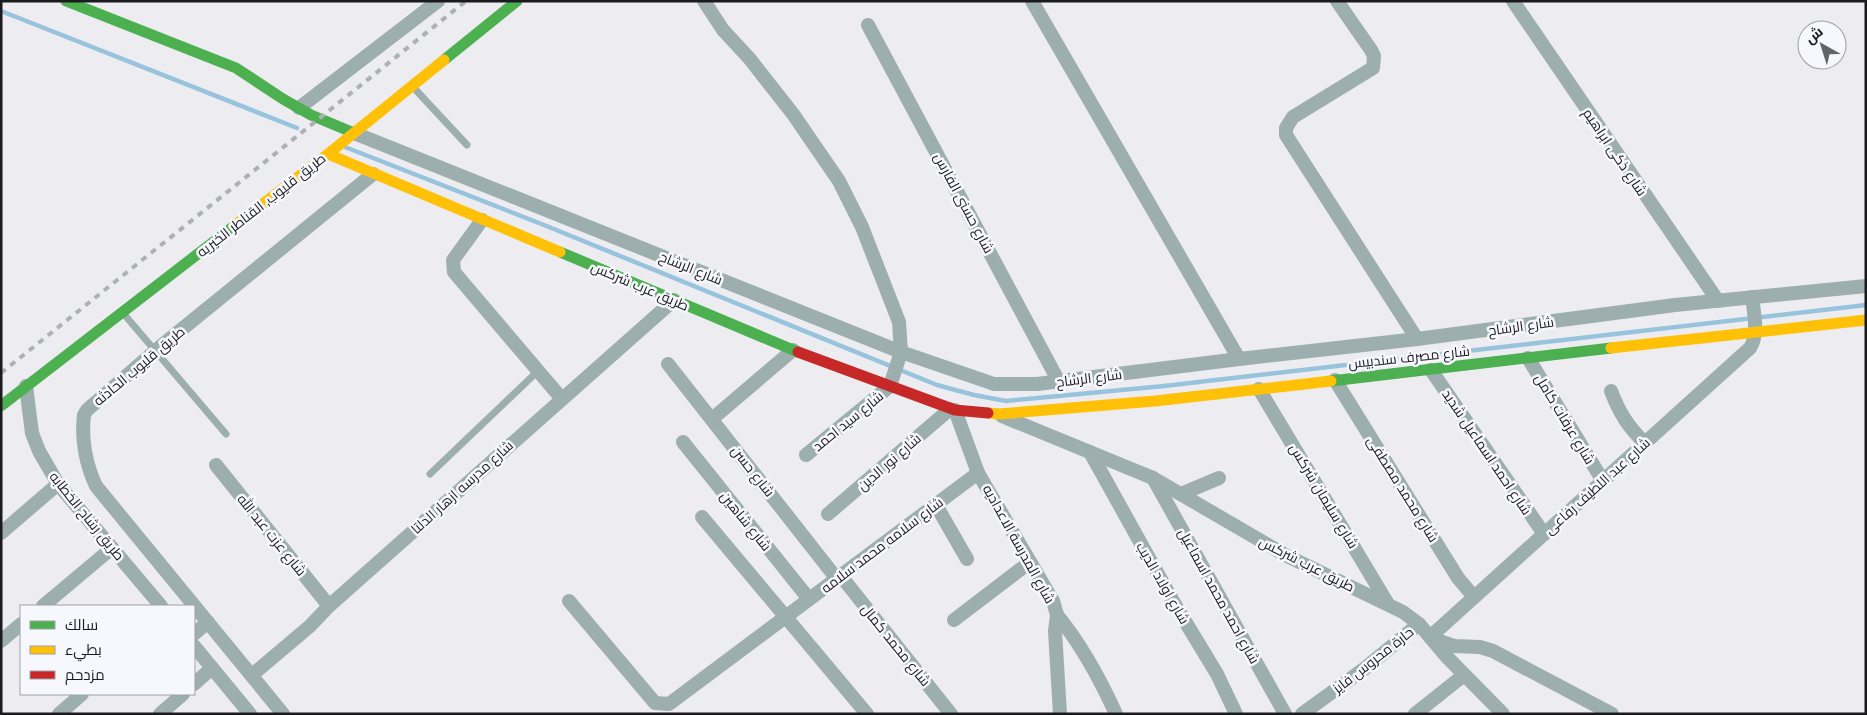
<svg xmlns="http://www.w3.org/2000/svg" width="1867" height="715" viewBox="0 0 1867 715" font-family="Montserrat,Cairo,sans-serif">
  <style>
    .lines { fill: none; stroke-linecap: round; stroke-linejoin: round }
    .stream { stroke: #98c3dd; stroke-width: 4.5 }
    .lane { stroke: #9caeae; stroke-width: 7 }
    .street { stroke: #9caeae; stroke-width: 14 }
    .fast { stroke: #4caf50; stroke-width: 11 }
    .slow { stroke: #ffc107; stroke-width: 11 }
    .jam { stroke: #c62828; stroke-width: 11 }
    .rail { stroke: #abb1b5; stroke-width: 4; stroke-dasharray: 6 6; stroke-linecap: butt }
    .labels { text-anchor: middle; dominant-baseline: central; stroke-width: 5; stroke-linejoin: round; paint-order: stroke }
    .street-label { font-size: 14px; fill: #1b1b1f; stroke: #f7f7fe }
  </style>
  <rect width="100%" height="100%" fill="#ececf1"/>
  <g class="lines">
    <!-- stream -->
    <g class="stream">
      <path d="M1,11L297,128"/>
      <path d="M345,147L544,225L937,385L974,395L1006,401L1164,386L1866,305"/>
    </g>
    <!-- lane -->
    <g class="lane">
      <path d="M414,88L467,145"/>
      <path d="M123,313L226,434"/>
      <path d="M430,474L538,371"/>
    </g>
    <!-- street -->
    <g class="street">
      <path d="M704,1L723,30L749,58L793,114L839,181L862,227L899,322L901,352L890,386L806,455"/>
      <path d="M1032,1L1239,359"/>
      <path d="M1337,1L1371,50L1374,56L1373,68L1293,117L1286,128V135L1417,339"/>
      <path d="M1513,1L1718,301"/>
      <path d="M868,25L1059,382"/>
      <path d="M299,108L438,1"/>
      <path d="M354,133L901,352L994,384H1037L1239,359L1417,339L1675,305L1866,286"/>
      <path d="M482,220L453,260L454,272L562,399"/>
      <path d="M1528,358L1603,481"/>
      <path d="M668,364L837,579"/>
      <path d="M1431,370L1544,534"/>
      <path d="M1335,380L1458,578L1474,597"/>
      <path d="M26,386L32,433L39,451L58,484L161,606"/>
      <path d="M1259,389L1388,604"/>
      <path d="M1611,391C1619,412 1628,427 1645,443"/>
      <path d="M955,410L978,473L1053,601L1057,615L1055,631L1060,714"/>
      <path d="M1002,416L1153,478L1287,556L1403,612L1419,624L1430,637L1442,642L1454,646L1480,647L1493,651L1612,714"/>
      <path d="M712,419L793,350"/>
      <path d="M683,442L809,599"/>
      <path d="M1090,452L1174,603L1217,674L1236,714"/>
      <path d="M216,465L329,606"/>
      <path d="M1153,478L1285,714"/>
      <path d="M1181,494L1219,478"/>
      <path d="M936,505L967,559"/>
      <path d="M828,514L950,409"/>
      <path d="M702,517L867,714"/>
      <path d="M1,533L58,484"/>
      <path d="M841,576L951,714"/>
      <path d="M569,601L655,703L669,704L978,473"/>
      <path d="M43,606L112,548"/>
      <path d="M1057,615C1081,644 1100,679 1116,714"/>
      <path d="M954,620L1030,562"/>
      <path d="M194,634L208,622"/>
      <path d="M1,641L21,624"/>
      <path d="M194,646L250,714"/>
      <path d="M252,675L310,626L329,606L674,300"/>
      <path d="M194,684L212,668"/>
      <path d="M59,714L82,694"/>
      <path d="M160,714L183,694"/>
      <path d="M283,714L96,486C86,465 81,439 84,415L87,410L155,351L373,174"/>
      <path d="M1302,714L1364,669L1419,624"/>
      <path d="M1415,714L1464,675"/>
      <path d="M1503,714L1446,656L1430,637L1750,348C1759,334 1754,314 1752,297"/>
    </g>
    <!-- fast -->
    <g class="fast">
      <path d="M66,1L236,68L283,99L311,115L354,133"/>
      <path d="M444,60L517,1"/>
      <path d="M560,252L798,352"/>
      <path d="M1331,381L1611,348"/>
      <path d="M1,406L234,226"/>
    </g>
    <!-- slow -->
    <g class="slow">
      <path d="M328,154L560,252"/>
      <path d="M234,226L328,154L444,60"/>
      <path d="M1611,348L1866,320"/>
      <path d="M988,413L999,414L1155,401L1331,381"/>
    </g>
    <!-- jam -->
    <path class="jam" d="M798,352L955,410L988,413"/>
    <!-- rail -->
    <path class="rail" d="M1,373L466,1"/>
  </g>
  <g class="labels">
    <!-- street labels -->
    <g class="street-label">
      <text transform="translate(1615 152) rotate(56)">شارع ذكى ابراهيم</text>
      <text transform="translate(964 203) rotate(62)">شارع حسنى الفارس</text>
      <text transform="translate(261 205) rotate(-38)">طريق قليوب, القناطر الخيريه</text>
      <text transform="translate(691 268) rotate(22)">شارع الرشاح</text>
      <text transform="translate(640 286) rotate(23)">طريق عرب شركس</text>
      <text transform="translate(1521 326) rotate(-8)">شارع الرشاح</text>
      <text transform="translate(1409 357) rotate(-6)">شارع مصرف سندبيس</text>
      <text transform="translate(139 366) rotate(-40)">طريق قليوب الحادثه</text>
      <text transform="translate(1089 378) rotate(-7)">شارع الرشاح</text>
      <text transform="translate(1565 419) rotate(59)">شارع عرفات كامل</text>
      <text transform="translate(848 421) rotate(-39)">شارع سيد احمد</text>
      <text transform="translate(1487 452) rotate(56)">شارع احمد اسماعيل شديد</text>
      <text transform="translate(889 462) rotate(-41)">شارع نور الدين</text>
      <text transform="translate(753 471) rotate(52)">شارع حسن</text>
      <text transform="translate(1597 486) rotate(-42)">شارع عبد اللطيف رفاعى</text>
      <text transform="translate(462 487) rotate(-42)">شارع مدرسه ازهار الدلتا</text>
      <text transform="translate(1403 489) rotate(58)">شارع محمد مصطفى</text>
      <text transform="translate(1324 496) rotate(59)">شارع سليمان شركس</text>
      <text transform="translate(87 516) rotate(51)">طريق رشاح الخطابه</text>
      <text transform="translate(746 521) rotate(51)">شارع شاهين</text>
      <text transform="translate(272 535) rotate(51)">شارع عزت عبد الله</text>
      <text transform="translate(1019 544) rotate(61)">شارع المدرسة الاعداديه</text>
      <text transform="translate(882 545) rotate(-37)">شارع سلامه محمد سلامه</text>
      <text transform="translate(1307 564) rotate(27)">طريق عرب شركس</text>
      <text transform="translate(1163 583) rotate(60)">شارع اولاد الديب</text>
      <text transform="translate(1219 596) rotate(61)">شارع احمد محمد اسماعيل</text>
      <text transform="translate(896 645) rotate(51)">شارع محمد كمال</text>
      <text transform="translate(1373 660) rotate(-38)">حارة محروس فايز</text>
    </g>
  </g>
  <!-- border -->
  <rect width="1867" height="715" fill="none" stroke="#1b1b1f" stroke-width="5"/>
  <!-- legend -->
  <rect x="20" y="605" width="175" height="90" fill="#f7f7fe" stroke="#9f9fa5"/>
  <rect x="30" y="621" width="25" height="8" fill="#4caf50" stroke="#9f9fa5"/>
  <text x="65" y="630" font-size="15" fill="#1b1b1f">سالك</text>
  <rect x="30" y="646" width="25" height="8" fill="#ffc107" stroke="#9f9fa5"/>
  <text x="65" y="655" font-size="15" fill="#1b1b1f">بطيء</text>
  <rect x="30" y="671" width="25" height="8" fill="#c62828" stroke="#9f9fa5"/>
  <text x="65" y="680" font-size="15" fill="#1b1b1f">مزدحم</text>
  <!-- north arrow -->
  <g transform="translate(1822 45) rotate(321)"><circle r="24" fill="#f7f7fe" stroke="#9f9fa5"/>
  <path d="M0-4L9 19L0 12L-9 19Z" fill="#646468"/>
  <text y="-8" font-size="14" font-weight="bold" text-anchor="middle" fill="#1b1b1f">ش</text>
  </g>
</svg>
